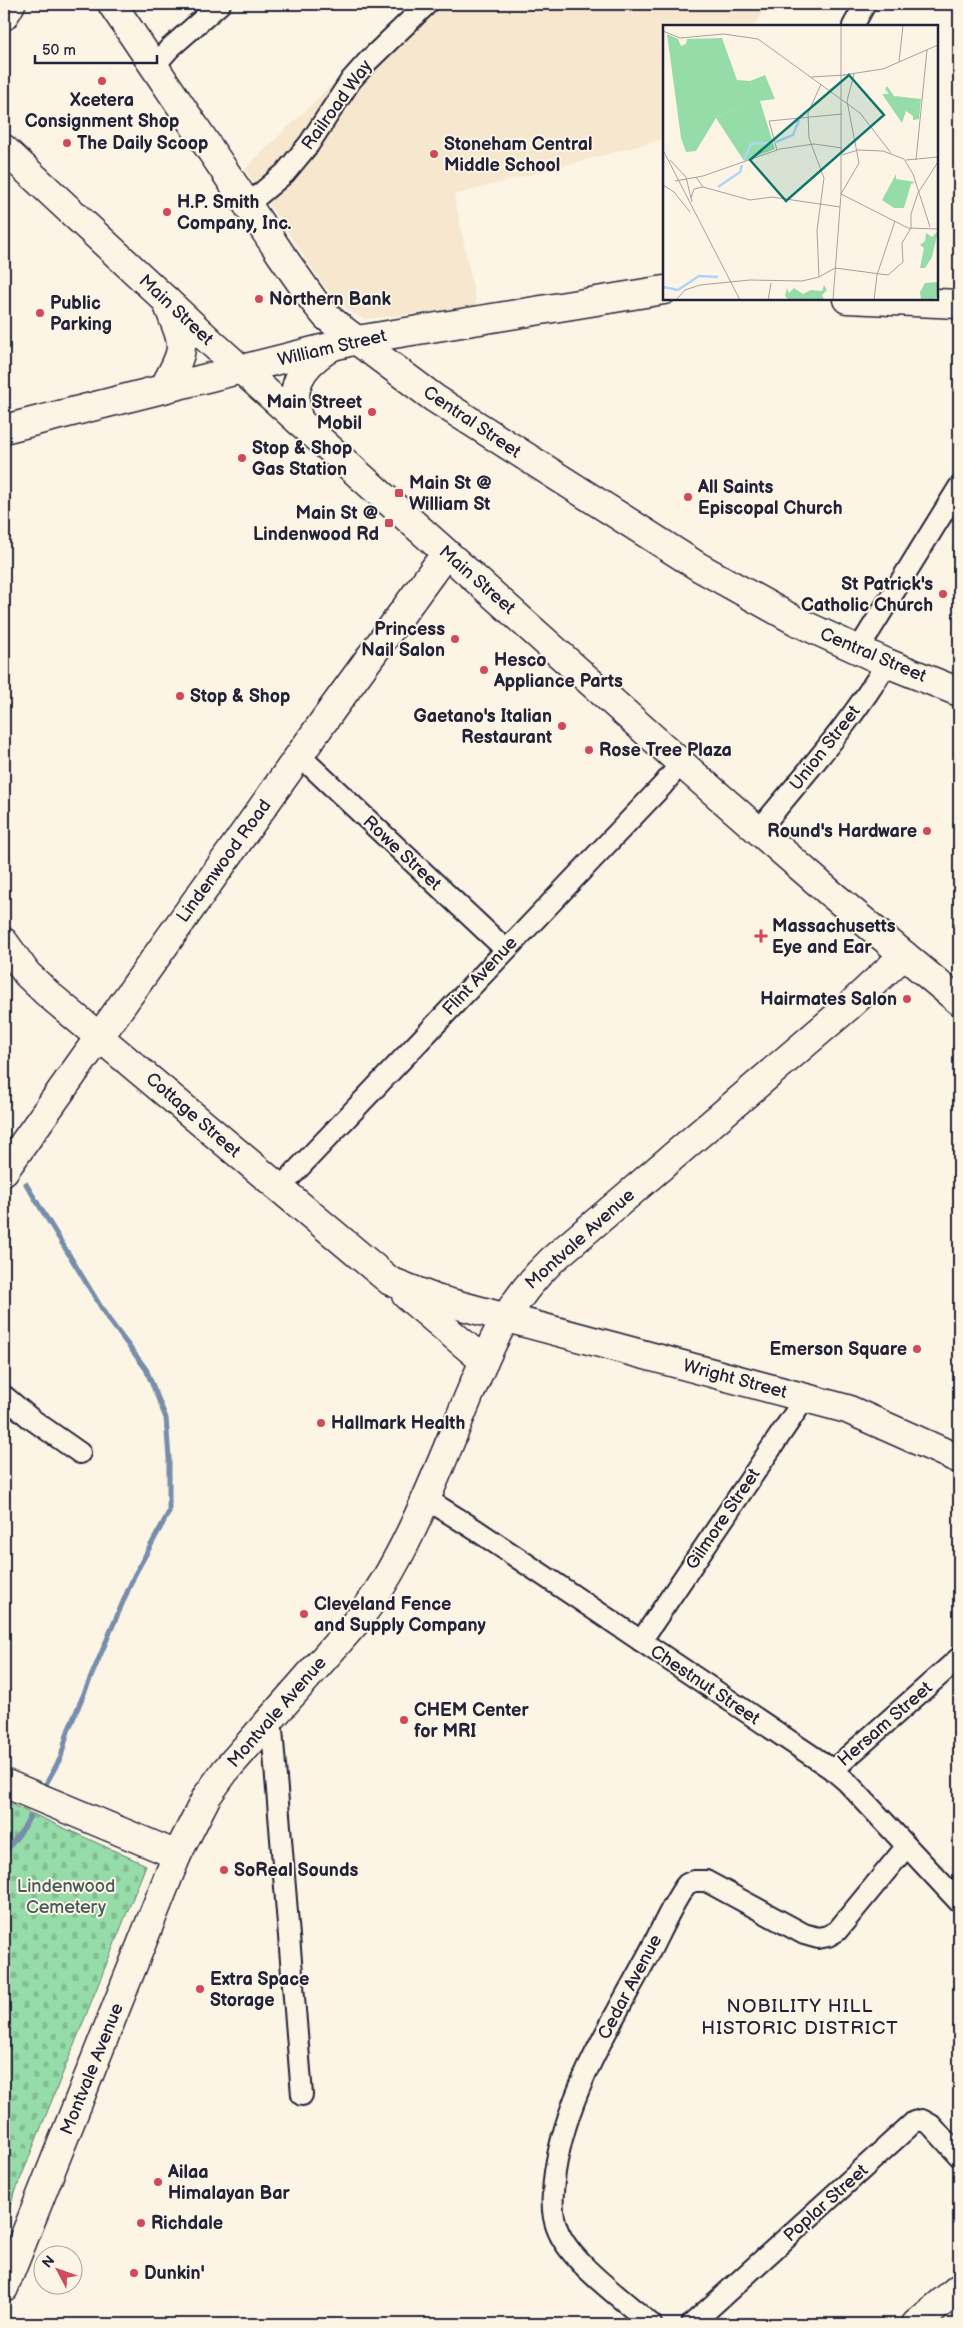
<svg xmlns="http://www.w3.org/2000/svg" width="963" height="2328" viewBox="0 0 963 2328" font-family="'Balsamiq Sans',sans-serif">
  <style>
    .built { fill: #f6e7ce }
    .cemetery { fill: url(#cemetery-stones); stroke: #5c7f72 }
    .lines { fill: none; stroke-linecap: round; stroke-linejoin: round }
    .stream { stroke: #768dac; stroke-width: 5 }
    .street-casing { stroke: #22223b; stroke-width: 24 }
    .secondary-casing { stroke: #22223b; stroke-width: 31 }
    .primary-casing { stroke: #22223b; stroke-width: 31 }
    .street { stroke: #fcf5e5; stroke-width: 20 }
    .secondary { stroke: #fcf5e5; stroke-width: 28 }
    .primary { stroke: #fcf5e5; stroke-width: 28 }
    .poi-dot { fill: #d1495b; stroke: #fcf5e5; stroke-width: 2 }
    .labels { text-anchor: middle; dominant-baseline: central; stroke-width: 4; stroke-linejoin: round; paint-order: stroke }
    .poi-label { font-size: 18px; font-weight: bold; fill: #22223b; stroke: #fcf5e5; text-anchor: start }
    .street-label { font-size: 18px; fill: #22223b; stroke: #fcf5e5 }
    .park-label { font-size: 18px; fill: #455a5c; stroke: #fcf5e5 }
    .neighbourhood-label { font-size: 19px; letter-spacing: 1px; fill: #22223b; stroke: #fcf5e5 }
    .inset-river { fill: none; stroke: #aed4f7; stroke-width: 2.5 }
    .inset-road { fill: none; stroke: #a5a1a1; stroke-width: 1 }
    .view { fill: #0f766e; fill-opacity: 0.15; stroke: #0f766e; stroke-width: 2.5 }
    .inset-edge { fill: none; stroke: #22223b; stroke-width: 2.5 }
  </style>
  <defs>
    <pattern id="cemetery-stones" width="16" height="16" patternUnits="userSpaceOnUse" patternTransform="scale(1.25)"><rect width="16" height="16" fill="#96dca9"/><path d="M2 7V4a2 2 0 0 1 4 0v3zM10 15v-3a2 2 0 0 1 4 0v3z" fill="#81bc92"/></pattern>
  </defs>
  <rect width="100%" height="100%" fill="#fcf5e5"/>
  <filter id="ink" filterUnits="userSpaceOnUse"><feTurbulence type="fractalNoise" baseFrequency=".02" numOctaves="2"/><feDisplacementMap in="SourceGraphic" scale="10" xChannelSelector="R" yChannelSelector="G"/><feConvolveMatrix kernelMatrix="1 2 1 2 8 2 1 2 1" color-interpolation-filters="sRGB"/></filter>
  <g filter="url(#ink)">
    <!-- built -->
    <path class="built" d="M415,4H767L754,26H664V139L454,195L477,307L364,319L349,311L324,286L245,169Z"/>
    <!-- cemetery -->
    <path class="cemetery" d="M4,1801L146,1865L4,2220Z"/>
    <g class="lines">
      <!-- stream -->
      <g class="stream">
        <path d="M26,1184L107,1317L146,1369L166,1418L169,1458V1512L134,1576L68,1731L61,1757L46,1784"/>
        <path d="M4,1854L23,1829L30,1816"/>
      </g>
      <!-- street casing -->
      <g class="street-casing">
        <g id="street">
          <path d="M853,26L865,4"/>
          <path d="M154,66L170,48L220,4"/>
          <path d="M247,205L285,173L309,144L351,80L368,61L427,4"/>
          <path d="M858,650L959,487"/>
          <path d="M299,755L505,949"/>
          <path d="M759,830C803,776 851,723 887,663"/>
          <path d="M279,1189L663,785L681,763"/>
          <path d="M4,1396L30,1418L80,1453"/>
          <path d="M425,1498L476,1530L833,1770L847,1782L959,1902"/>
          <path d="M641,1641L805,1398"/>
          <path d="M271,1717L302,2095"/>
          <path d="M833,1770L959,1658"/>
          <path d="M651,2324C624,2300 569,2262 557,2228C550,2210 553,2190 555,2172C567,2093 610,2026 647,1957C657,1939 675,1897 687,1884L694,1881H706L804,1934L818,1938L828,1936L837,1931L906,1847"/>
          <path d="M692,2324L914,2122L922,2120L931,2125L959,2156"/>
        </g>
      </g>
      <!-- secondary casing -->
      <g class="secondary-casing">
        <g id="secondary">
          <path d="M112,4L282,256L313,300L326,316L343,330L434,398L699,567L798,622L887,663L959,692"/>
          <path d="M847,299L959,304"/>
          <path d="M163,389C189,344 184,347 166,300"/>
          <path d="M299,421C288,388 300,367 328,349"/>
          <path d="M4,429L357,340L664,290"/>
          <path d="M4,942L27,974L48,994L390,1281L436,1299L847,1409L959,1459"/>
          <path d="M4,1171L333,708L446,553"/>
          <path d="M406,1295L484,1361"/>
          <path d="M4,1783L177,1855"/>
          <path d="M916,2324L959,2288"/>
        </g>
      </g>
      <!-- primary casing -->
      <g class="primary-casing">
        <g id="primary">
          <path d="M4,16L11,4"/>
          <path d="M4,149L214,345L681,763L829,892L959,1001"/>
          <path d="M4,2288L177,1855L207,1796L225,1771L356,1622C406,1561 440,1464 471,1391C493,1339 510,1300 552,1260L849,1006L904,955"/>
        </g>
      </g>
      <!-- street -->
      <use href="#street" class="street"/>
      <!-- secondary -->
      <use href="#secondary" class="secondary"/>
      <!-- primary -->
      <use href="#primary" class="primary"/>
    </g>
  </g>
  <!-- markers -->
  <g class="poi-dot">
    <circle cx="102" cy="81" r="5"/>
    <circle cx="67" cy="143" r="5"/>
    <circle cx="434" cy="154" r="5"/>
    <circle cx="167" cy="212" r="5"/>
    <circle cx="259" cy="299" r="5"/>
    <circle cx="40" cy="313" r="5"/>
    <circle cx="372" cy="412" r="5"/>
    <circle cx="242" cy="458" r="5"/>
    <rect x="394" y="488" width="10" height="10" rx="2.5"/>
    <circle cx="688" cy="497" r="5"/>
    <rect x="384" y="518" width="10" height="10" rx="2.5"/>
    <circle cx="943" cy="594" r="5"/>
    <circle cx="455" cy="639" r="5"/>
    <circle cx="484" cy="670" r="5"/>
    <circle cx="180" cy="696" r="5"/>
    <circle cx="562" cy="726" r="5"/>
    <circle cx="589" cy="750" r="5"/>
    <circle cx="927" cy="831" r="5"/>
    <path d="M758.5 928.5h5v5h5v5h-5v5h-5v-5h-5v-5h5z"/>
    <circle cx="907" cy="999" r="5"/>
    <circle cx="917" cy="1349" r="5"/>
    <circle cx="321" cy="1423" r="5"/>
    <circle cx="304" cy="1614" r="5"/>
    <circle cx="404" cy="1720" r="5"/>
    <circle cx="224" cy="1870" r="5"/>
    <circle cx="200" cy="1989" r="5"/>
    <circle cx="158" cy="2182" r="5"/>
    <circle cx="141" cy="2223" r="5"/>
    <circle cx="134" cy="2273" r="5"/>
  </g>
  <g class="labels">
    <!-- poi labels -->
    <g class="poi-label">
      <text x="102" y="100" text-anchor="middle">Xcetera<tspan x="102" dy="21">Consignment Shop</tspan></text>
      <text x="77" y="143">The Daily Scoop</text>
      <text x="444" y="144">Stoneham Central<tspan x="444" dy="21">Middle School</tspan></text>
      <text x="177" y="202">H.P. Smith<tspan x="177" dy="21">Company, Inc.</tspan></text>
      <text x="269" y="299">Northern Bank</text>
      <text x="50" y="303">Public<tspan x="50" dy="21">Parking</tspan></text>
      <text x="362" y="402" text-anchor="end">Main Street<tspan x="362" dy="21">Mobil</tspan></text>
      <text x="252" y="448">Stop &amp; Shop<tspan x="252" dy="21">Gas Station</tspan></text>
      <text x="409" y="483">Main St @<tspan x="409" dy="21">William St</tspan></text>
      <text x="698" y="487">All Saints<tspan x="698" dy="21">Episcopal Church</tspan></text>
      <text x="379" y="513" text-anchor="end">Main St @<tspan x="379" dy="21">Lindenwood Rd</tspan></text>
      <text x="933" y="584" text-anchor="end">St Patrick's<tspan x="933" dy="21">Catholic Church</tspan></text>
      <text x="445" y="629" text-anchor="end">Princess<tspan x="445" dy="21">Nail Salon</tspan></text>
      <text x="494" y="660">Hesco<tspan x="494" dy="21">Appliance Parts</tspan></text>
      <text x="190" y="696">Stop &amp; Shop</text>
      <text x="552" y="716" text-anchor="end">Gaetano's Italian<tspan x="552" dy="21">Restaurant</tspan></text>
      <text x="599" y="750">Rose Tree Plaza</text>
      <text x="917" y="831" text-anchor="end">Round's Hardware</text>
      <text x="772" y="926">Massachusetts<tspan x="772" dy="21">Eye and Ear</tspan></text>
      <text x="897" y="999" text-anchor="end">Hairmates Salon</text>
      <text x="907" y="1349" text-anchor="end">Emerson Square</text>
      <text x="331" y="1423">Hallmark Health</text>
      <text x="314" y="1604">Cleveland Fence<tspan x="314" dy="21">and Supply Company</tspan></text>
      <text x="414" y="1710">CHEM Center<tspan x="414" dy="21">for MRI</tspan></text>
      <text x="234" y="1870">SoReal Sounds</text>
      <text x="210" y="1979">Extra Space<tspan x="210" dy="21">Storage</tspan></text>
      <text x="168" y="2172">Ailaa<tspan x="168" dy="21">Himalayan Bar</tspan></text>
      <text x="151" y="2223">Richdale</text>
      <text x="144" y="2273">Dunkin'</text>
    </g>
    <!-- street labels -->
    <g class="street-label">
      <text transform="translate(337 105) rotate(-54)">Railroad Way</text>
      <text transform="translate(176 310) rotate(43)">Main Street</text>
      <text transform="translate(332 348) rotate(-13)">William Street</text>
      <text transform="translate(472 422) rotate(34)">Central Street</text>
      <text transform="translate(477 580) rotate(41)">Main Street</text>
      <text transform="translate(873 655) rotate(23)">Central Street</text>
      <text transform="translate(825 748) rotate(-52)">Union Street</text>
      <text transform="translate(402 853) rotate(43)">Rowe Street</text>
      <text transform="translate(224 861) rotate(-54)">Lindenwood Road</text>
      <text transform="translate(480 976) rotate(-47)">Flint Avenue</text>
      <text transform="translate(193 1115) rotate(41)">Cottage Street</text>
      <text transform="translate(580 1239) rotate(-42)">Montvale Avenue</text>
      <text transform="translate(735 1379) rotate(15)">Wright Street</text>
      <text transform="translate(723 1519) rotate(-56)">Gilmore Street</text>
      <text transform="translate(705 1685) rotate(34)">Chestnut Street</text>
      <text transform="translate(277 1712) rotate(-49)">Montvale Avenue</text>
      <text transform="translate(885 1724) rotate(-41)">Hersam Street</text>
      <text transform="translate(630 1987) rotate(-62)">Cedar Avenue</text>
      <text transform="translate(92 2069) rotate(-68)">Montvale Avenue</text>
      <text transform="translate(826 2203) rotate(-42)">Poplar Street</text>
    </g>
    <!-- park labels -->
    <g class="park-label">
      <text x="66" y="1886">Lindenwood<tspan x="66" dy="21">Cemetery</tspan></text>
    </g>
    <!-- neighbourhood labels -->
    <g class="neighbourhood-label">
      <text x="800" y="2006">NOBILITY HILL<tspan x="800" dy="22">HISTORIC DISTRICT</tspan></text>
    </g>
  </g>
  <!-- overview -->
  <g transform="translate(663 25)">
    <rect width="275" height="275" fill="#fcf5e5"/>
    <path d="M4,9L15,14L18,21L23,19L24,14L59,13L74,55L87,56L92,76L53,93L33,126L23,127L18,113ZM224,61L231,71L258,74L256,94L250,95V91L243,86L239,98L219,69H226L222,64ZM233,149V154L252,157L248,159L241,183H231L219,175Z" fill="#96dca9"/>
    <path d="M275,206L269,232L262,243H257L261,223L257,220L262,216L263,208L269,212ZM275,257V270L271,275H258L257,267L262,258ZM161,260L164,265L159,270L161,275H126L122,271L124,263L126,268L131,263L140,269L148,265L159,266Z" fill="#96dca9"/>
    <path d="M102,50L112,74L97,76L112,124L81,136L53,93L91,76L87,56Z" fill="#96dca9"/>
    <path class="inset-river" d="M113,117L130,110L136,95M81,134L88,119L109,118M55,162L77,147L79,140M0,262L15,265L36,251L55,252"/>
    <path class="inset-road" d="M0,6L17,13L61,9L95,14L197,88L228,128M236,37L240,0M180,50L220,44L275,20M148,52L182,50M0,125L77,275M114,125L106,96L179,89M179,130L195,125L220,126L241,134L250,149L267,202M7,135L23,152L29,177M243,135L275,132M253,135L264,25M33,152L40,162L87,175L109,172L177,182M12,156L40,151L117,124L151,119L179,123M0,160L11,167L27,187M178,169L196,138L184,76L191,49M178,169L245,203L275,204M28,173L31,164L40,162M248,203V189L255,168L275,137M172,243L225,250L240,237L239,218L248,203M156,252L154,205L161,153L146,113L145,88L158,59M13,275L22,265L37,260L87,255L139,256L156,252L172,243M105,275L108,258M170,275L178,169V0M211,275L214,250L232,196"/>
    <path class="view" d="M186,50L221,90L123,176L87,135Z"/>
    <rect width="275" height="275" class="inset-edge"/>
  </g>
  <!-- margin -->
  <rect width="963" height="2328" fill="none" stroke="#fcf5e5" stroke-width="20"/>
  <rect x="10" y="10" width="943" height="2308" fill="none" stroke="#22223b" stroke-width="2" filter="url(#ink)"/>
  <!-- north arrow -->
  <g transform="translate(58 2270) rotate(311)"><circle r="24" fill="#fcf5e5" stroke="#a5a1a1"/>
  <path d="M0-4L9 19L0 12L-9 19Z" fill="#d1495b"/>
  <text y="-8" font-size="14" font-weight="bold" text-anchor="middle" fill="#22223b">N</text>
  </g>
  <!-- scale -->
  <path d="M35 55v8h122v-8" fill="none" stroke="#22223b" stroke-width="2.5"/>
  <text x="42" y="55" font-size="15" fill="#22223b" stroke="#fcf5e5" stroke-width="4" paint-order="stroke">50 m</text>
</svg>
